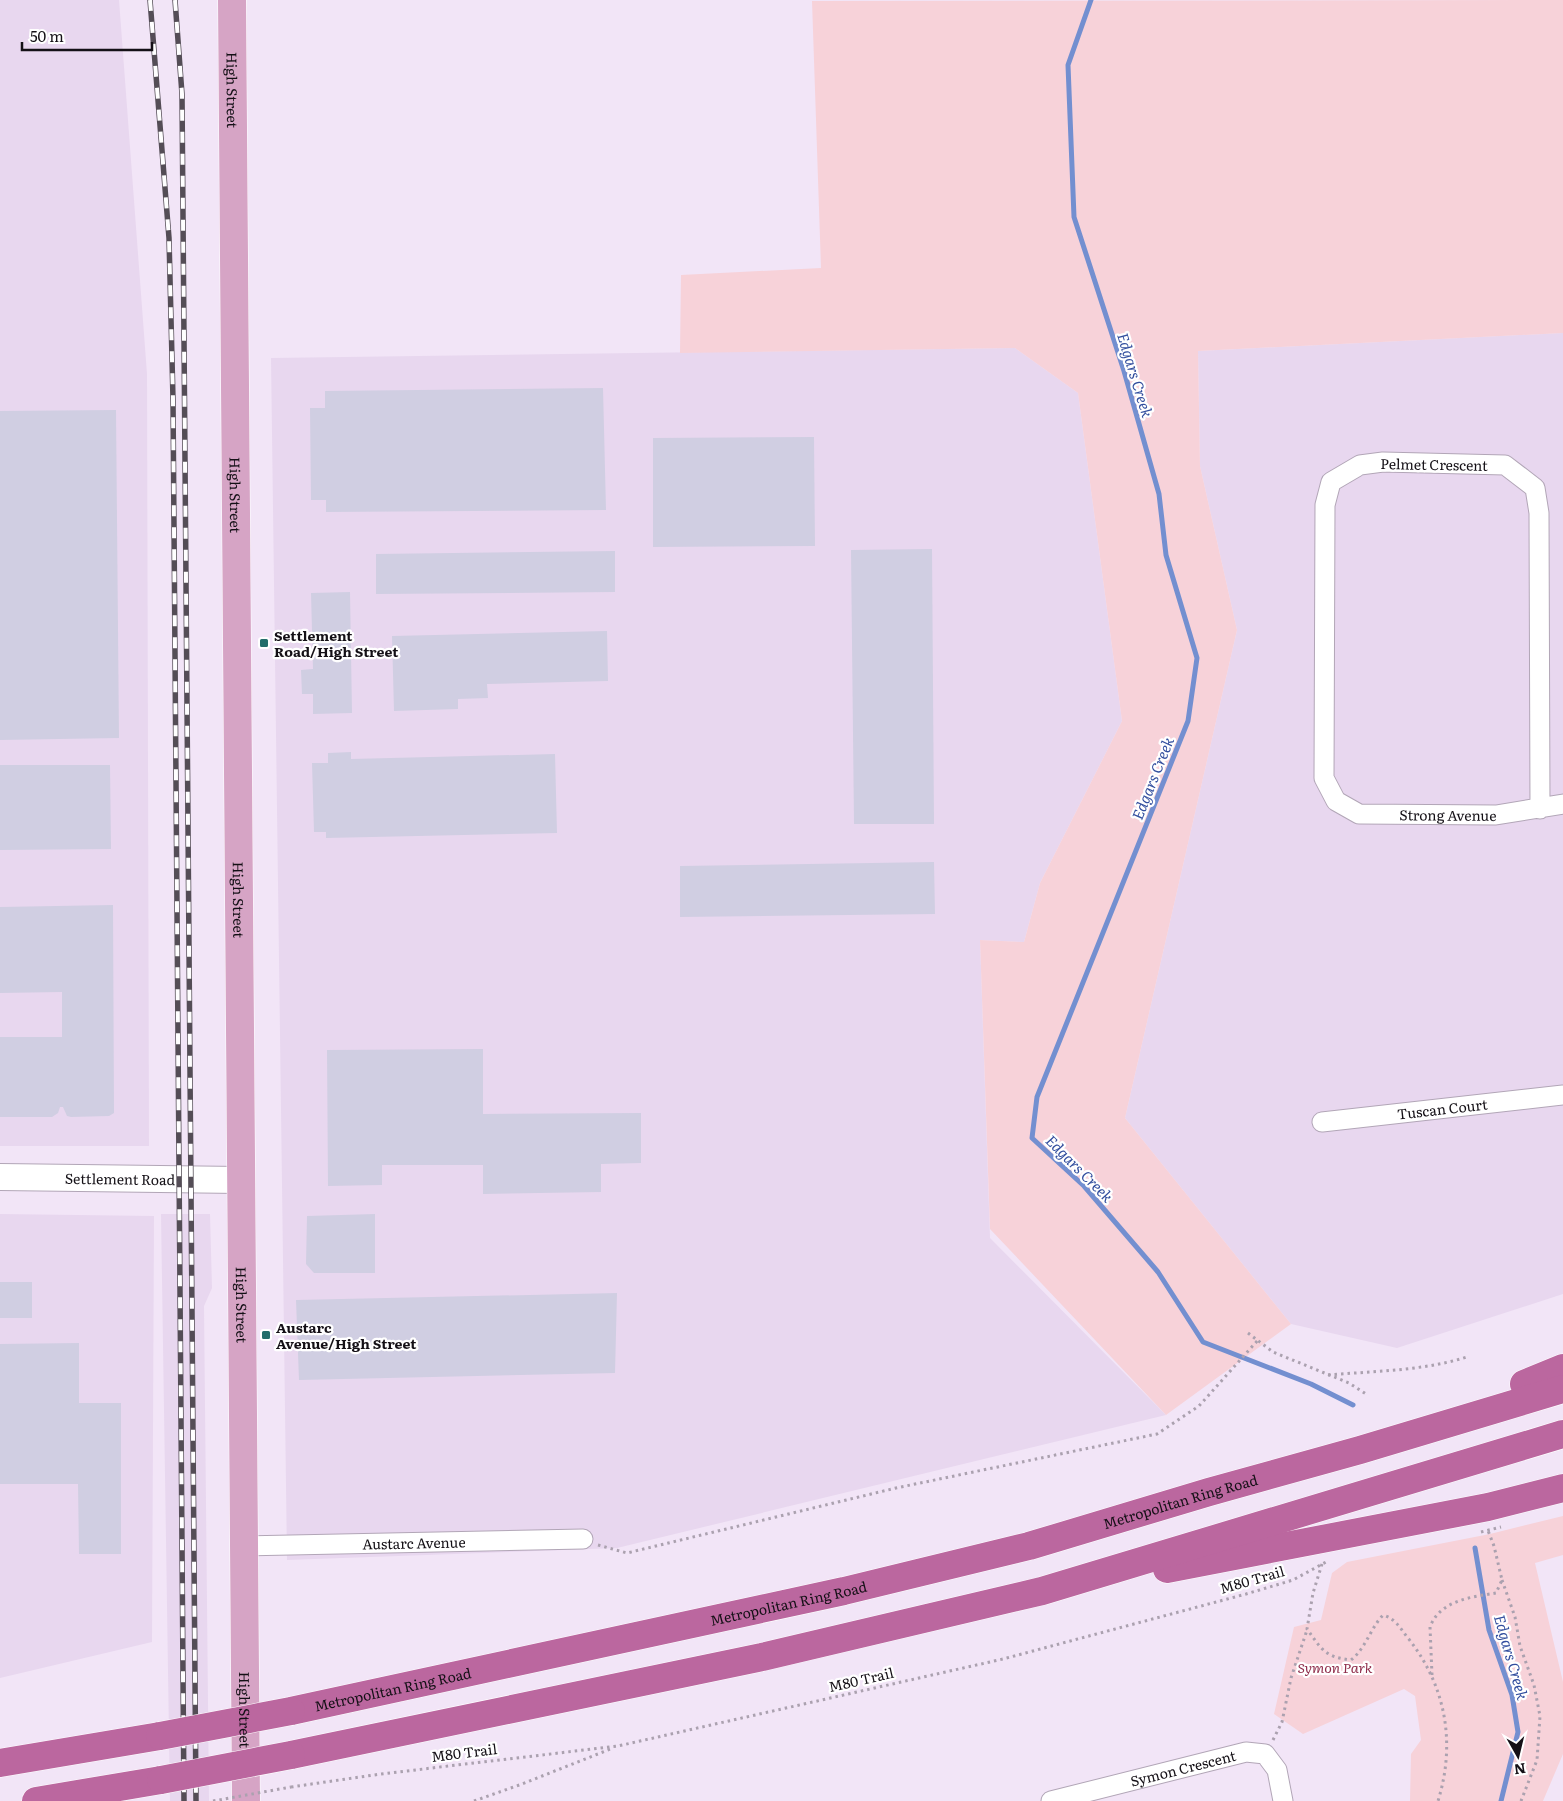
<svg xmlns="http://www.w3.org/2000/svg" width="1563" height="1801" viewBox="0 0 1563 1801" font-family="Literata,serif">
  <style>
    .built { fill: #e8d7ef }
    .green { fill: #f7d2d9 }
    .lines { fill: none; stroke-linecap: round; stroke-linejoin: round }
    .stream { stroke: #738fd0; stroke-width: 5 }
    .building { fill: #d0cee2 }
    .street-casing { stroke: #b2a6b7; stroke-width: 21 }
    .secondary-casing { stroke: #b2a6b7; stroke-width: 28 }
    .primary-casing { stroke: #fff; stroke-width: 29 }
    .highway-casing { stroke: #fff; stroke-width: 29 }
    .path { stroke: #aba1af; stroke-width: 3; stroke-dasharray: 2.5 4; stroke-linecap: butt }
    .street { stroke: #fff; stroke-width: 19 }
    .secondary { stroke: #fff; stroke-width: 26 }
    .primary { stroke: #d6a4c5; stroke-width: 28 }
    .highway { stroke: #bb679f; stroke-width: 28 }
    .rail-casing { stroke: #544d56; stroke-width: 5.5 }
    .rail { stroke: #fff; stroke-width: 4; stroke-dasharray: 11; stroke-linecap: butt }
    .highway-bridge-casing { stroke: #fff; stroke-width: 29; stroke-linecap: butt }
    .path-bridge { stroke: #aba1af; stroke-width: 3; stroke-dasharray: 2.5 4; stroke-linecap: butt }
    .highway-bridge { stroke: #bb679f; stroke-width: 28 }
    .poi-dot { fill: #226d6a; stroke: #fff; stroke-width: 2 }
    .labels { text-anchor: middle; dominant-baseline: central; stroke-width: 4.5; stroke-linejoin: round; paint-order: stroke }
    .street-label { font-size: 14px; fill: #141016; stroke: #fff }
    .poi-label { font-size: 14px; font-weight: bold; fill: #141016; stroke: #fff; text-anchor: start }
    .park-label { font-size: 14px; font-style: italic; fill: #8f2d4b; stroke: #fff }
    .water-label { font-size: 15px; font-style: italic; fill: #324e9e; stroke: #fff }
  </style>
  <rect width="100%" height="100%" fill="#f2e5f7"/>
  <!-- built -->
  <g class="built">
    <path d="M0,0H119L147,374L149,1146H0Z"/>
    <path d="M1563,333V1294L1397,1348L1291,1324L1125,1118L1237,630L1200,466L1198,351Z"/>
    <path d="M1015,348L1078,393L1122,721L1040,883L1024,942L980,940L990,1238L1166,1415L617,1548L287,1560L271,358Z"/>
    <path d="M0,1214L154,1216L152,1642L0,1678Z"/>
    <path d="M161,1214H210L212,1288L204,1306L209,1801H170Z"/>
  </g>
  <!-- green -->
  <g class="green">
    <path d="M1563,0V333L1198,351L1200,466L1237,630L1125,1118L1291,1324L1166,1415L990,1229L980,940L1024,942L1040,883L1122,721L1078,393L1015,348L680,353L681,275L821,268L812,1Z"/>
    <path d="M1563,1516V1555L1535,1563L1563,1682V1754L1543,1801H1410L1411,1754L1421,1740L1415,1696L1404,1689L1303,1734L1274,1714L1294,1627L1321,1620L1332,1573L1347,1562L1490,1534Z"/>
  </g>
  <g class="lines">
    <!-- stream -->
    <g class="stream">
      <path d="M1091,0L1068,65L1074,217L1124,371L1159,494L1166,555L1197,658L1188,721L1037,1097L1032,1138L1084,1186L1158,1272L1203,1342L1311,1384L1353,1405"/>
      <path d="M1475,1548L1489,1630L1512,1695L1518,1732L1501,1801"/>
    </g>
  </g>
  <!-- building -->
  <g class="building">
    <path d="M603,388L606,510L326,512V500H311L310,408H325V391Z"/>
    <path d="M116,410L119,738L0,740V411Z"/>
    <path d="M814,437L815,546L653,547V438Z"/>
    <path d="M932,549L934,824H854L851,550Z"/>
    <path d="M615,551V592L376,594V554Z"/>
    <path d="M350,592L352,713L313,714V694H302L301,670L313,669L311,593Z"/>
    <path d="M607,631L608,681L487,684L488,698L458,699V709L394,711L392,636Z"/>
    <path d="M351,752V759L555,754L557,833L326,838V832H314L312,763H328V753Z"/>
    <path d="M0,765H110L111,849L0,850Z"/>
    <path d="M934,862L935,914L680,917V866Z"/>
    <path d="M113,905L114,1113L109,1116L71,1117L67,1116L63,1107H60L58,1113L52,1117H0V1037H62V992L0,993V907Z"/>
    <path d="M483,1049V1114L641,1113V1163L601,1164V1192L483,1194V1165H382V1185L328,1186L327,1050Z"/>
    <path d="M375,1214V1273H314L306,1264L307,1216Z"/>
    <rect x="0" y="1282" width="32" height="36"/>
    <path d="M617,1293L615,1373L299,1380L296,1300Z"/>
    <path d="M79,1343V1403H121V1554H79L78,1484H0V1344Z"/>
  </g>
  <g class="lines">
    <!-- street casing -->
    <g class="street-casing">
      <g id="street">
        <path id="s1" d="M1540,809L1539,513L1535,488L1505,465L1383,462L1360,465L1331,482L1325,505L1324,778L1336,801L1359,814L1496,815L1563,804"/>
        <path id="s2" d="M1322,1122L1563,1095"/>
        <path id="s3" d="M244,1546L583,1539"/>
        <path id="s4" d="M1051,1801L1246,1752L1265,1754L1277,1770L1283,1801"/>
      </g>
    </g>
    <!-- secondary casing -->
    <g class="secondary-casing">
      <g id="secondary">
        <path id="s5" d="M0,1177L240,1180"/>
      </g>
    </g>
    <!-- primary casing -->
    <g class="primary-casing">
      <g id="primary">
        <path id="s6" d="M232,0L246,1801"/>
      </g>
    </g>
    <!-- highway casing -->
    <g class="highway-casing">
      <g id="highway">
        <path d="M1524,1384L1563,1368"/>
        <path d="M1167,1569L1488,1507L1563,1488"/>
        <path id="s7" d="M291,1711L844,1591L1029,1546L1209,1492L1360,1450L1563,1389"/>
        <path d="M291,1755L762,1657L1042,1591L1563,1434"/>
        <path d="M0,1763L160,1736"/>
        <path d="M36,1801L161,1780"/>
      </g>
    </g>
    <!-- path -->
    <g class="path">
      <path d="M1248,1333L1273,1352L1349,1383L1366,1394"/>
      <path d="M1328,1375C1375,1371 1422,1371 1467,1357"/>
      <path d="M598,1545L627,1553L896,1488L1157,1434L1199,1406L1258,1340"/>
      <path d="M1322,1564L1313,1593L1307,1629C1322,1650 1325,1657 1351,1660C1366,1648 1370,1629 1383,1615C1396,1619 1400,1628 1408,1638C1446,1686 1456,1743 1438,1801"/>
      <path d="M1502,1580L1515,1617L1520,1646L1534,1685L1540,1716L1537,1760L1521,1801"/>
      <path d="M1432,1675L1430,1627C1440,1600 1472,1597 1496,1593L1502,1580L1494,1546L1487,1528"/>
      <path d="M1273,1740L1282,1722L1291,1678L1307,1630"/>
      <path d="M291,1787L381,1774L618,1746L1003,1659L1246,1594L1293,1580L1326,1562"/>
      <path d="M474,1801L522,1784L613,1748"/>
    </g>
    <!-- street -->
    <use href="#street" class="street"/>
    <!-- secondary -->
    <use href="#secondary" class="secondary"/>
    <!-- primary -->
    <use href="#primary" class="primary"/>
    <!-- highway -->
    <use href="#highway" class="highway"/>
    <!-- rail casing -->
    <g class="rail-casing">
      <g id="rail">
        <path d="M150,0L169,238L173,399L184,1801"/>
        <path d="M175,0L182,94L196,1801"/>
      </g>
    </g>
    <!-- rail -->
    <use href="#rail" class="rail"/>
    <!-- highway-bridge casing -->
    <g class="highway-bridge-casing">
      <g id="highway-bridge">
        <path d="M160,1736L291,1711"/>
        <path d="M161,1780L291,1755"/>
      </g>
    </g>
    <!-- path-bridge -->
    <g class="path-bridge">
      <path d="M1481,1532L1501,1527"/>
      <path d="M213,1801L291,1787"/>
    </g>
    <!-- highway-bridge -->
    <use href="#highway-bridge" class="highway-bridge"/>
  </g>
  <!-- markers -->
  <g class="poi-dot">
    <rect x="259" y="638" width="10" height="10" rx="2.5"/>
    <rect x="261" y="1330" width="10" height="10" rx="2.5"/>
  </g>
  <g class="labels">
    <!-- street labels -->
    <g class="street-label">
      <text stroke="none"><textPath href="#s6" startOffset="90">High Street</textPath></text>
      <text transform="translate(1434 464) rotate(1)">Pelmet Crescent</text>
      <text stroke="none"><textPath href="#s6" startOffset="495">High Street</textPath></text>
      <text stroke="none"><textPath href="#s1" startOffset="976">Strong Avenue</textPath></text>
      <text stroke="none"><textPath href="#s6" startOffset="900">High Street</textPath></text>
      <text stroke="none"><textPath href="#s2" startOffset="121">Tuscan Court</textPath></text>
      <text stroke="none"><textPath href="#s5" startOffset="120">Settlement Road</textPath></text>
      <text stroke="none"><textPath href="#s6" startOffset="1305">High Street</textPath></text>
      <text stroke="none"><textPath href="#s7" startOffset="914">Metropolitan Ring Road</textPath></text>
      <text stroke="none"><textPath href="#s3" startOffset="170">Austarc Avenue</textPath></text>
      <text transform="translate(1252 1579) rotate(-16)">M80 Trail</text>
      <text stroke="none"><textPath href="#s7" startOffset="509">Metropolitan Ring Road</textPath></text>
      <text transform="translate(861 1679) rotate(-13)">M80 Trail</text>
      <text stroke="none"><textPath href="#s7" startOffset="104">Metropolitan Ring Road</textPath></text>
      <text stroke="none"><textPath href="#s6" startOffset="1710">High Street</textPath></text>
      <text transform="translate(464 1752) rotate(-7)">M80 Trail</text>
      <text stroke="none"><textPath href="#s4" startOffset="136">Symon Crescent</textPath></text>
    </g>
    <!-- poi labels -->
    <g class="poi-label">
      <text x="274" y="635">Settlement<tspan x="274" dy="16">Road/High Street</tspan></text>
      <text x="276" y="1327">Austarc<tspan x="276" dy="16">Avenue/High Street</tspan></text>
    </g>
    <!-- park labels -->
    <g class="park-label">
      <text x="1335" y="1667">Symon Park</text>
    </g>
    <!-- water labels -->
    <g class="water-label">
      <text transform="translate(1136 375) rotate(73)">Edgars Creek</text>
      <text transform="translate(1152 778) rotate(-68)">Edgars Creek</text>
      <text transform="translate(1080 1168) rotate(45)">Edgars Creek</text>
      <text transform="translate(1512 1657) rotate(74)">Edgars Creek</text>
    </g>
  </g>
  <!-- north arrow -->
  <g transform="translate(1518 1756) rotate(172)" stroke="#ffffff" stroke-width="4" paint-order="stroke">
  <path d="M0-4L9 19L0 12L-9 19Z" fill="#141016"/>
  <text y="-8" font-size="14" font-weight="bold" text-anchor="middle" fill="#141016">N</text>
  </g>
  <!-- scale -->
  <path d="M22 42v8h130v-8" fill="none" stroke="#141016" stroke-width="2.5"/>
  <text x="30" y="42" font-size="15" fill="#141016" stroke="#ffffff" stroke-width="4" paint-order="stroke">50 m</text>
</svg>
